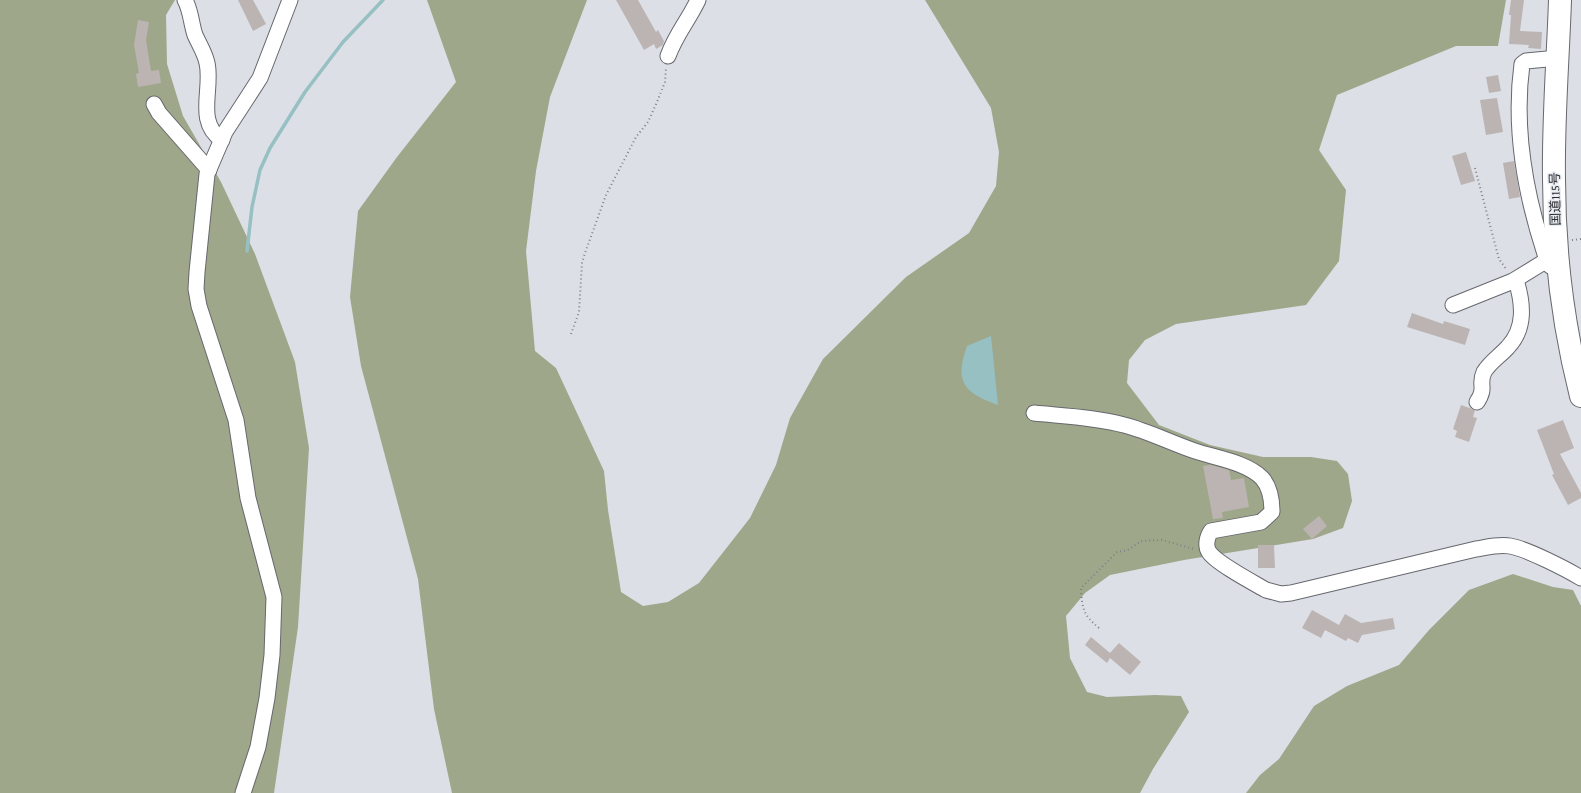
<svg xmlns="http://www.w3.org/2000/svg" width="1581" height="793" viewBox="0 0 1581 793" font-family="'Crimson Pro','Noto Sans JP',serif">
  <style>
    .forest { fill: #9ea78a }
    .water { fill: #97c0c3 }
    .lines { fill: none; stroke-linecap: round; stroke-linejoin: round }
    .stream { stroke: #97c0c3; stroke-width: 3.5 }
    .building { fill: #bcb4b2 }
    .minor-casing { stroke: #66686e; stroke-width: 17 }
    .trunk-casing { stroke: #66686e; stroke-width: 24 }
    .path { stroke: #7e8085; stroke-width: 2; stroke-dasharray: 1 3; stroke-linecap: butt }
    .minor { stroke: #fff; stroke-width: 15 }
    .trunk { stroke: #fff; stroke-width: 22 }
    .labels { text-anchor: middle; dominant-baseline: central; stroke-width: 3; stroke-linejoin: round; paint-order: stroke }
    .street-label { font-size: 13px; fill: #282a2c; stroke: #e9ecf3 }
  </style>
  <rect width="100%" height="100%" fill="#dcdfe6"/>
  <!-- forest -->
  <g class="forest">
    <path d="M0,0H175L166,15L167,64L183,116L221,182L255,254L295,362L309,448L298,627L274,793H0Z"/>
    <path d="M427,0H587L550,97L536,171L526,251L535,351L556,368L604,471L608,510L621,592L643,606L668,602L699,583L750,518L776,465L790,418L823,359L906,277L969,233L996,186L999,152L991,108L925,0H1506L1498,46H1456L1337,95L1319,150L1346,190L1339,261L1306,305L1176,324L1145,340L1129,360L1127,383L1159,425L1210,445L1263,457H1311L1337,461L1348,474L1352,501L1343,528L1313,539L1184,560L1110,575L1085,593L1066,616L1070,658L1087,692L1107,697L1155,695L1181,696L1189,712L1153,769L1140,793H452L434,709L418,579L361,366L350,297L358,211L397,157L456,82Z"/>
    <path d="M1513,574L1553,587L1573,590L1581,606V793H1246L1260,775L1279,759L1314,706L1347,686L1399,665L1429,630L1469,590Z"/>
  </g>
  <!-- water -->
  <path class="water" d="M991,336L998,405C964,393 954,382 967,346Z"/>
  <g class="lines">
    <!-- stream -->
    <path class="stream" d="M247,251L252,207L260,170L270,148L305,92L343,42L383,0"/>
  </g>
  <!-- building -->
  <g class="building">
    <path d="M238,0H253L266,24L253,31Z"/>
    <path d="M616,0H638L656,32L658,30L664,41L663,45L656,49L654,44L644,50Z"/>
    <path d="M1511,0H1524L1520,31L1542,32L1541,49L1528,48L1529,45L1509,44L1511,15H1509Z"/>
    <path d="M138,20L149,22L146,40L151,71L159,70L161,83L138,87L136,74L139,73L134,45Z"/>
    <path d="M1498,75L1501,91L1489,93L1486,77Z"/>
    <path d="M1497,98L1503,132L1486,135L1480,100Z"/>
    <path d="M1466,152L1475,181L1461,185L1452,156Z"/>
    <path d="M1514,161L1520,197L1509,199L1503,163Z"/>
    <path d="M1412,313L1443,324L1444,321L1470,329L1465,345L1407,327Z"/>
    <path d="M1461,405L1475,410L1473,417L1477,418L1469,442L1455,437L1457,431L1453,429Z"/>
    <path d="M1563,420L1574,448L1560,454L1581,493V498L1568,505L1552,475L1554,474L1537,430Z"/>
    <path d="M1211,465L1229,470L1231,480L1244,478L1249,507L1222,512L1223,518L1213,519L1203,466Z"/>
    <path d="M1319,516L1327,526L1312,539L1303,529Z"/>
    <path d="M1258,545H1274L1275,568H1258Z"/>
    <path d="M1312,610L1339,625L1345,614L1361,623L1393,618L1395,629L1362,635L1358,643L1348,638L1346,641L1325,630L1321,638L1302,628Z"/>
    <path d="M1091,637L1110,653L1119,643L1141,662L1130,675L1110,658L1107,663L1085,645Z"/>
  </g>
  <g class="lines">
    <!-- minor casing -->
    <g class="minor-casing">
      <g id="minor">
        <path d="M185,0C191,11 191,23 195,35C199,44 205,53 207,63C213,89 195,122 222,140"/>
        <path d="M668,56C676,34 688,21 698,0"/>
        <path d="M1558,58L1526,61L1522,64C1513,130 1526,198 1547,260L1550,266L1559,270"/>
        <path d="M154,104L159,113L209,170"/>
        <path d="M1453,305L1513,281L1547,260"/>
        <path d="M1477,402C1487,387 1478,385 1484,372C1490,362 1500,356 1508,347C1526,328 1523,303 1516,280"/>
        <path d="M1034,413C1063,416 1095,417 1124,425C1148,431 1171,443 1195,451C1215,458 1246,462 1262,478C1270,487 1272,501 1272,512L1261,522L1211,531C1207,537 1205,546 1209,552C1216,563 1254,583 1266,590L1281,594L1291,593L1476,549C1488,547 1499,544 1510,546C1527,549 1566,569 1581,578"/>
        <path d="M243,793L258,747L267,698L272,655L274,597L248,498L236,420L199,306L196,289L197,272L207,174L225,132L260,78L290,0"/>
      </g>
    </g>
    <!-- trunk casing -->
    <g class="trunk-casing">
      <path id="trunk" d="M1560,0C1558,60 1553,119 1554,179C1554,252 1563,325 1581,396"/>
    </g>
    <!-- path -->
    <g class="path">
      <path d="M1475,168L1496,248L1499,259L1507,270"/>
      <path d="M1572,240L1581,239"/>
      <path d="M571,334L579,312L582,263L585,253L606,195L636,137L648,122L657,102L665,82L666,68"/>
      <path d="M1099,628C1083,615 1082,608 1081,588L1117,552L1128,550L1141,541L1162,540L1194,549"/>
    </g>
    <!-- minor -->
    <use href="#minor" class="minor"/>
    <!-- trunk -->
    <use href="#trunk" class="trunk"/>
  </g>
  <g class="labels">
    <!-- street labels -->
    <g class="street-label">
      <text transform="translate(1555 199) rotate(-91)">国道115号</text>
    </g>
  </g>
</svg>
